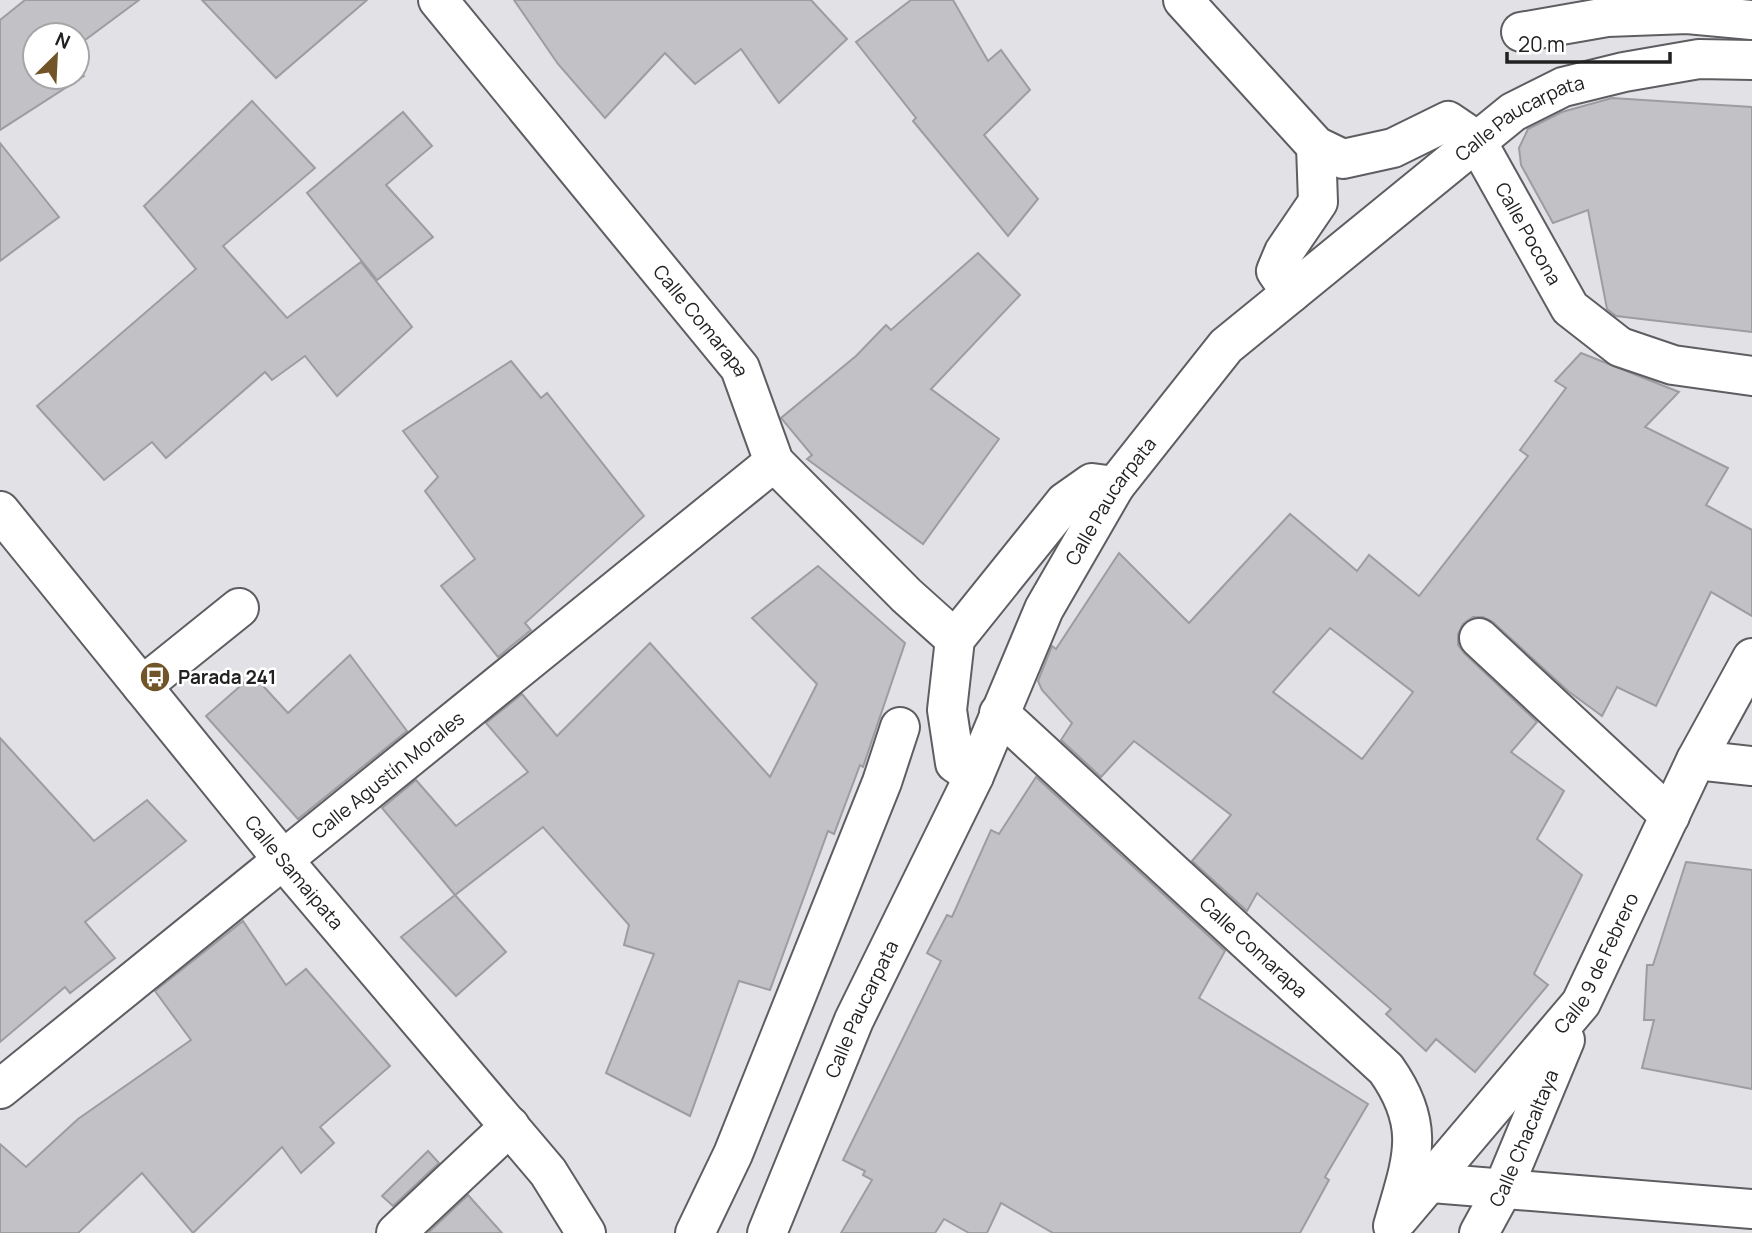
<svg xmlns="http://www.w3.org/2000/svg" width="1752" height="1233" viewBox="0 0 1752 1233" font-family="Manrope,sans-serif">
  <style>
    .building { fill: #c1c1c6; stroke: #9d9da1; stroke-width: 2; fill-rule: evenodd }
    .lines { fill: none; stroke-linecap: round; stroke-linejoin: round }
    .minor-casing { stroke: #5e5e62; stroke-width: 42 }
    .minor { stroke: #fff; stroke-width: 38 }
    .labels { text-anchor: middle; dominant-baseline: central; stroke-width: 5; stroke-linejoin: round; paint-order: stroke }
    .street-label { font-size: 19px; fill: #212122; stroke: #fff }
    .poi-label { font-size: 19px; font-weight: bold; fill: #212122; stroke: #fff; text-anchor: start }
  </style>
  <rect width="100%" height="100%" fill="#e1e1e6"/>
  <!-- building -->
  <g class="building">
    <path d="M25,0H139L77,46V35H35V77H77V66L84,76L0,130V20Z"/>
    <path d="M202,0H367L276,78Z"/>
    <path d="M514,0H811L847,39L779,103L741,49L695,84L665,53L605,118L558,64Z"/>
    <path d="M911,0H953L988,61L1001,50L1030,90L984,135L1038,199L1008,236L913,121L916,118L856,42Z"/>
    <path d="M1612,98L1752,107V332L1616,316L1607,309L1588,210L1553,223L1521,165L1519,148L1528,129L1562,112Z"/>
    <path d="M252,101L315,168L223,246L287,318L361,262L412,327L337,396L305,356L272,380L265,372L166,458L152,442L104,480L37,406L196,269L144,206Z"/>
    <path d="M403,112L432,146L386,185L433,237L377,280L307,193Z"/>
    <path d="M0,143L59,217L0,261Z"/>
    <path d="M978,253L1020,295L931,389L999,439L923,544L807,459L812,455L781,418L856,356L886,325L891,330Z"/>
    <path d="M1581,353L1679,392L1645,427L1728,468L1706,505L1752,530V616L1711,592L1656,706L1617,687L1602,716L1568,691L1493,622L1483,617H1473L1463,624L1458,634V645L1464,653L1537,722L1511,752L1564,791L1537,839L1582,875L1534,974L1548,985L1475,1072L1436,1039L1426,1051L1386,1014L1391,1009L1257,893L1247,911L1192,861L1231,815L1134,741L1101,777L1061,740L1072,723L1042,690L1038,681L1052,646L1056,649L1119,553L1189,623L1290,514L1357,571L1369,555L1419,596L1528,456L1520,450L1566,388L1555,381ZM1330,628L1413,692L1362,759L1273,692Z"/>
    <path d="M511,361L541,398L547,393L644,516L525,623L531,630L498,657L441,586L475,559L425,491L438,477L403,431Z"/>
    <path d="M818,566L905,643L863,767L860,765L834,834L828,831L770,990L739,981L690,1116L606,1073L654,954L624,945L629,925L543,827L455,895L382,808L416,780L456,826L528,772L486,723L522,694L557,736L650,643L770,777L817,684L752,618Z"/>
    <path d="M350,655L407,731L298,819L206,716L253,675L288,713Z"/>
    <path d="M0,738L94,841L147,800L186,841L85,922L115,958L70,993L65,987L0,1042Z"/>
    <path d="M1036,777L1225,951L1199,998L1368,1104L1325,1177L1329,1180L1300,1233H1053L1001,1203L987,1233H969L944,1219L935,1233H841L872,1180L863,1175L865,1171L843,1160L941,961L927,953L947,915L952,917L991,830L999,834Z"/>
    <path d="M1686,862L1752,870V1089L1642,1068L1654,1020H1644L1647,965H1653Z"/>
    <path d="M455,895L506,952L456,996L401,937Z"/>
    <path d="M243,921L286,985L306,969L390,1066L320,1127L334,1143L301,1173L282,1147L193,1233L142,1173L78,1233H0V1144L26,1167L78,1119L191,1040L155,991Z"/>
    <path d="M428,1151L439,1163L393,1206L382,1196Z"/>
    <path d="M468,1195L502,1233H428Z"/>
  </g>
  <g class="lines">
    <!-- minor casing -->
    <g class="minor-casing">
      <g id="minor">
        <path id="s1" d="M438,0L740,368L774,462L906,595L955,639"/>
        <path id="s2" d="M1183,0L1316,146L1343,159L1393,148L1448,121L1476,140L1570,308L1620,347L1673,365L1752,376"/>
        <path d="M1521,32L1607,17L1687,14L1752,20"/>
        <path d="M1291,293L1276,271L1284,252L1318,202L1316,146"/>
        <path id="s3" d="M0,511L284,861L548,1172L586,1233"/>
        <path d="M1479,638L1670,816"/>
        <path d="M142,686L239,608"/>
        <path id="s4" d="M999,713L1386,1069C1428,1128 1411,1162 1393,1226"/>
        <path d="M1696,760L1752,766"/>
        <path d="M974,776L955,763L947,710L955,639L1065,502L1092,483L1115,486"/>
        <path id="s5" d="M0,1089L774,462"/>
        <path d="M1432,1183L1752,1209"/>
        <path id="s6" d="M1399,1218L1581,1003L1696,760L1752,658"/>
        <path d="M396,1233L510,1126"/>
        <path d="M695,1233L733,1154L882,782L900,727"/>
        <path id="s7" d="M767,1233L854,1020L974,776L1044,609L1115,486L1226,346L1513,112L1563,87L1624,72L1699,59L1752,60"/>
        <path id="s8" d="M1479,1233L1503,1189L1565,1040"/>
      </g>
    </g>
    <!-- minor -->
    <use href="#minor" class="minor"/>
  </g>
  <!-- icons -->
  <defs>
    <g id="bus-disc" transform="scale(1.575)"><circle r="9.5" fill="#715428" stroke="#fff"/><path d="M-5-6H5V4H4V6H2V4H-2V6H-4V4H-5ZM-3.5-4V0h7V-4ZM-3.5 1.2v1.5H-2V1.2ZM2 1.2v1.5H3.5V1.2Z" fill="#fff"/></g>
  </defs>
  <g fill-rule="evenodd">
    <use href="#bus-disc" x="155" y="677"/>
  </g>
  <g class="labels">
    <!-- street labels -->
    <g class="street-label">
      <text stroke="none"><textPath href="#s7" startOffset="1377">Calle Paucarpata</textPath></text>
      <text stroke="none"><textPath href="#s2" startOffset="481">Calle Pocona</textPath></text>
      <text stroke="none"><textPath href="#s1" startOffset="415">Calle Comarapa</textPath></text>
      <text stroke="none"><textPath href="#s7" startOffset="810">Calle Paucarpata</textPath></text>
      <text stroke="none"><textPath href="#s5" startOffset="499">Calle Agustín Morales</textPath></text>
      <text stroke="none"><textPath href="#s3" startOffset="466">Calle Samaipata</textPath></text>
      <text stroke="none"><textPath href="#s4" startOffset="346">Calle Comarapa</textPath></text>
      <text stroke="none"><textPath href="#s6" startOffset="324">Calle 9 de Febrero</textPath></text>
      <text stroke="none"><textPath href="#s7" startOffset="243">Calle Paucarpata</textPath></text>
      <text stroke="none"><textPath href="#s8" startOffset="105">Calle Chacaltaya</textPath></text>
    </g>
    <!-- poi labels -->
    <g class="poi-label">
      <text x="178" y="677">Parada 241</text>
    </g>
  </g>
  <!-- north arrow -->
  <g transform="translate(56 56) rotate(24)"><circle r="33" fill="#ffffff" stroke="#a6a6a7" stroke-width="2"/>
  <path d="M0-5L12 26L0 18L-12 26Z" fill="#715428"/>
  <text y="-10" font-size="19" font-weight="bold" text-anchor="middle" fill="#212122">N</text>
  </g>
  <!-- scale -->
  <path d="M1507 52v10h163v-10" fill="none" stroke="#212122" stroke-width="3.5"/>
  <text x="1518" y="52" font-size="21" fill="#212122" stroke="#ffffff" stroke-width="5" paint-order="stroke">20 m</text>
</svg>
